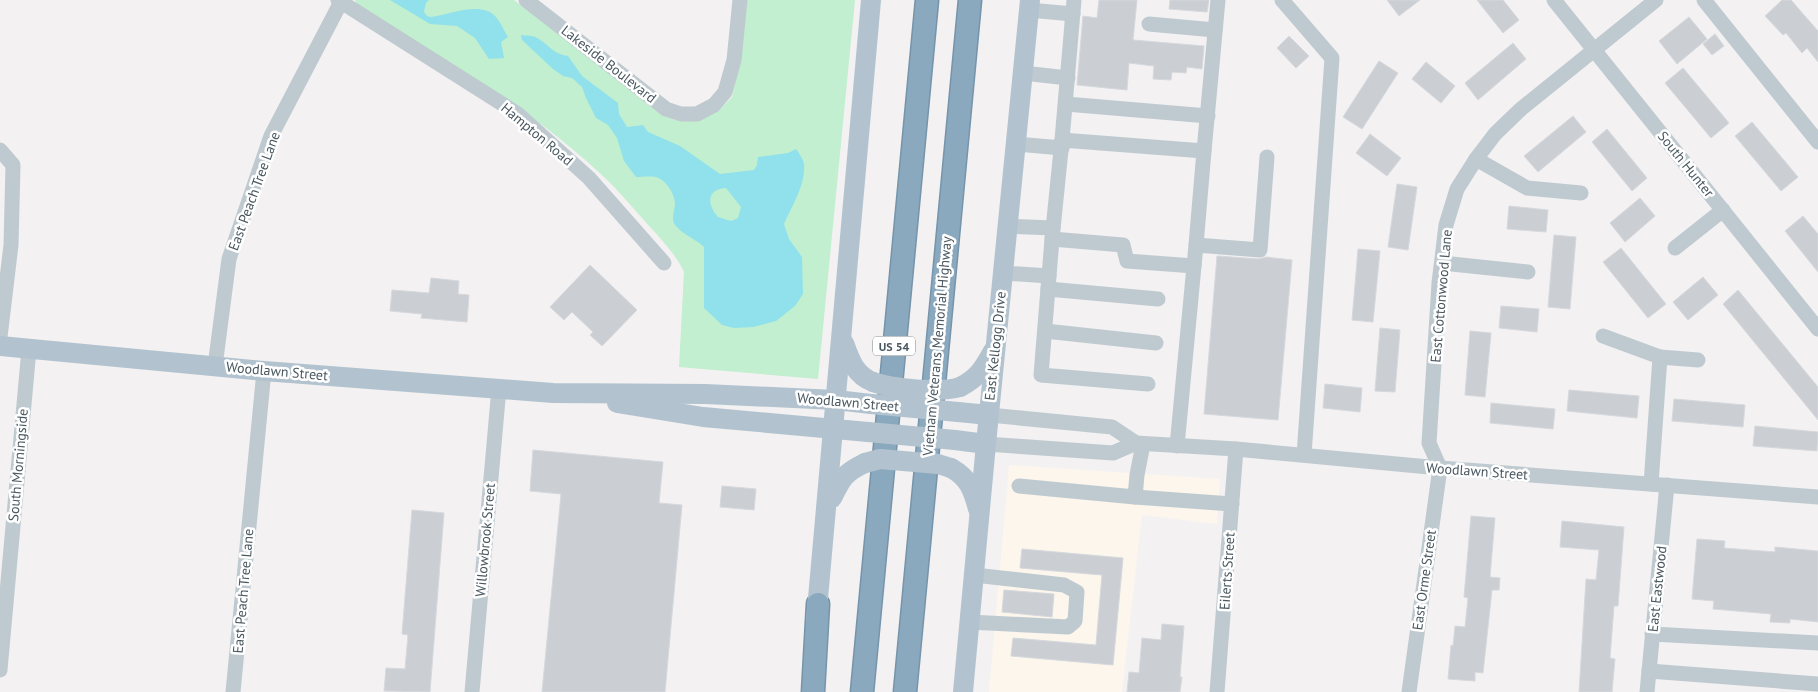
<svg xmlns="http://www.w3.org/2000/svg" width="1818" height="692" viewBox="0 0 1818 692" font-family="'PT Sans',sans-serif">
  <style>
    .commercial { fill: #fcf6ed }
    .green { fill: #c2efcf }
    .water { fill: #90e1eb; fill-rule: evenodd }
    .building { fill: #cbcfd3; stroke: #d5d8dc }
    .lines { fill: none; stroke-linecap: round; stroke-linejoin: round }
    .highway-casing { stroke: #7694aa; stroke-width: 25 }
    .minor { stroke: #bfcad0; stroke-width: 15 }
    .major { stroke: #b2c3cf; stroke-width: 20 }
    .highway { stroke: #8ba9be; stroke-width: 22 }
    .major-bridge { stroke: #b2c3cf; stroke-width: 20 }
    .labels { text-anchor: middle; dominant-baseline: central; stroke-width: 5; stroke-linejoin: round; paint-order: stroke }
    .shield { fill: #fff; stroke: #80898f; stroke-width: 1 }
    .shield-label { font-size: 12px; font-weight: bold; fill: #49575f }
    .street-label { font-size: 14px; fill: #49575f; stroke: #fff }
  </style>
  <rect width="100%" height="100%" fill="#f3f1f2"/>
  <!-- commercial -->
  <path class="commercial" d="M1009,465L1220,479L1217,524L1142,515L1122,692H989Z"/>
  <!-- green -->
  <path class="green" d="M355,0H514L660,113L675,120H690L720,109L732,97L740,58L746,0H855L818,379L679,367L684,272C675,252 656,234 642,218C630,205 619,191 606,179C533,109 444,59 358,7Z"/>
  <!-- water -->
  <g class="water">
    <path d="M390,0H429L426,3L424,12L427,16L431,17C448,15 482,0 496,17C501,23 504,31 508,37L501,42L504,58L489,59L475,38L457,26L430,24Z"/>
    <path d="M521,35C526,36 533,35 537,38C550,45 551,53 568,56L582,76L618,103L619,114L627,127L643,125L648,132L680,146L720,174L754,170L757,165L758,157L788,153L796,149C799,153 803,159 804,164C806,184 792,206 784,224L789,239L802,257L803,294L795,306L776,321L753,327L734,328L722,325L704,308V247C696,239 678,232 674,223C671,217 675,211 675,204C675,194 666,180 656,177C650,176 642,177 636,177L624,161L617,138L608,125L596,118L586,98L582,87L572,78L563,76L553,69L522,40ZM726,188L741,207L738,218L731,221L718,217C707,205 706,189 726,188Z"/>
  </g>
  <!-- building -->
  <g class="building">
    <path d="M1099,0H1137L1133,40L1204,46L1202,69L1187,67L1186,73L1172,72L1171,80L1153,79L1154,66L1129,63L1127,90L1077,85L1083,16L1097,18Z"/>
    <path d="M1170,0H1209L1207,12L1169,9Z"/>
    <path d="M1387,0H1420L1399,16Z"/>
    <path d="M1477,0H1503L1519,20L1503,33Z"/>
    <path d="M1782,0H1791L1818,31V62L1807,48L1802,53L1786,33L1783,35L1765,16Z"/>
    <path d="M1689,17L1707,39L1677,64L1659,41Z"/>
    <path d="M1715,34L1724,46L1712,55L1703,44Z"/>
    <path d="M1289,36L1309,56L1296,68L1277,48Z"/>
    <path d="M1513,43L1526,59L1478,100L1465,83Z"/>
    <path d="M1379,61L1398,73L1362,129L1343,117Z"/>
    <path d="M1426,62L1455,86L1441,103L1412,79Z"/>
    <path d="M1683,68L1729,123L1711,138L1665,83Z"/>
    <path d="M1573,116L1586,132L1538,172L1524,156Z"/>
    <path d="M1752,122L1798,177L1781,191L1735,136Z"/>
    <path d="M1607,129L1647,178L1632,191L1592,142Z"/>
    <path d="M1370,134L1401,158L1387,176L1356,153Z"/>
    <path d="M1397,184L1417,187L1408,250L1388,247Z"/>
    <path d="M1640,198L1655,216L1625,242L1610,223Z"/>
    <path d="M1509,206L1548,210L1546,232L1507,229Z"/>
    <path d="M1803,216L1818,234V272L1785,231Z"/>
    <path d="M1554,235L1576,237L1570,309L1548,307Z"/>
    <path d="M1621,248L1666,304L1648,318L1603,262Z"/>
    <path d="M1358,249L1380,251L1373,322L1352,320Z"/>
    <path d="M1217,256L1259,259L1266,257L1292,260L1278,420L1204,414Z"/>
    <path d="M590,265L637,310L602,346L590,335L593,332L572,312L564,320L550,307Z"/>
    <path d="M1703,277L1718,295L1688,320L1673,302Z"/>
    <path d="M431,278L459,281L458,294L469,295L467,322L421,318L422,314L390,311L392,290L429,293Z"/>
    <path d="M1738,290L1818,387V420L1723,304Z"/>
    <path d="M1501,306L1539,309L1537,332L1499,328Z"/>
    <path d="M1380,328L1400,330L1395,392L1375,391Z"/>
    <path d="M1470,331L1491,333L1485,397L1465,395Z"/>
    <path d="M1325,384L1362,388L1360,412L1323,408Z"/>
    <path d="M1569,390L1639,396L1637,418L1567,411Z"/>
    <path d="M1674,399L1745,405L1743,427L1672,421Z"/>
    <path d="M1491,403L1555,409L1553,429L1490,423Z"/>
    <path d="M1755,426L1818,432L1817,451L1753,446Z"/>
    <path d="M533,450L663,462L659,503L682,505L665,692H542L561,494L530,491Z"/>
    <path d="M722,486L756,489L754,510L720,507Z"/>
    <path d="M412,510L444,513L430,692L384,691L386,668L405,669L408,635L402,634Z"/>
    <path d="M1471,516L1495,518L1490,577L1500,578L1499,590H1492L1483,673L1475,672V681L1448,679L1451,645L1453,646L1455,626L1465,627L1468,598L1464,597Z"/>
    <path d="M1562,521L1624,527L1618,606H1614L1610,658L1615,659L1612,692H1579L1586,579L1596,580L1599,550L1560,547Z"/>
    <path d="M1697,539L1725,541L1724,548L1775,552V547L1818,551V622L1790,619V623L1770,622L1771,614L1713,609L1714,601L1692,599Z"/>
    <path d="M1022,549L1123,558L1113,665L1011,656L1013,638L1096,645L1102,575L1020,568Z"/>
    <path d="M1004,590L1054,594L1052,617L1002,612Z"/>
    <path d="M1162,624L1184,626L1180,677H1182L1180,692H1127L1129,672L1139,673L1142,638L1161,640Z"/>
  </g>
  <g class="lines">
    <!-- highway casing -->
    <g class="highway-casing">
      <g id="highway">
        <path d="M813,692L818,604"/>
        <path d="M862,692L927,0"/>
        <path d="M905,692L970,0"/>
      </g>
    </g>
    <!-- minor -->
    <g class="minor">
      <path d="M338,0L518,114L589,178L664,263"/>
      <path d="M526,0L666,109L681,114H697L714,105L725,92L734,60L740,0"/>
      <path d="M1282,0L1332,58L1304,455"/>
      <path d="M1554,0L1818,329"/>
      <path d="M1704,0L1818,142"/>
      <path d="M1029,10L1073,14"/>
      <path d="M1149,24L1215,30"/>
      <path d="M1023,73L1068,78"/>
      <path d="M1066,104L1208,116"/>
      <path d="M1062,140L1074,0"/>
      <path d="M1016,144L1062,148"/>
      <path d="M0,150L13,165L11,245L0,337"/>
      <path d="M1204,151L1218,0"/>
      <path d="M1476,159L1527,188L1581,193"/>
      <path d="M1007,226L1053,228"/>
      <path d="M1052,239L1062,140L1204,151L1196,245"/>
      <path d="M1675,248L1723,210"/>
      <path d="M1442,263L1528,272"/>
      <path d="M1003,273L1049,276"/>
      <path d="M1048,289L1158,299"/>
      <path d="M1045,331L1156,343"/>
      <path d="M1603,336L1660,357"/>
      <path d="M215,366L229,259L271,136L342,0"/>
      <path d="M1148,384L1041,375L1052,239L1123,245L1127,261L1194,266"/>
      <path d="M989,415L1112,427L1136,443"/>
      <path d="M986,444L1113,453L1136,443L1236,449L1440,468L1818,497"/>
      <path d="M1177,446L1196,245L1260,250L1267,157"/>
      <path d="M1651,484L1660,357L1698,360"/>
      <path d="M1019,486L1135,497L1137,475L1143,444"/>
      <path d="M1135,497L1232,504"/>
      <path d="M969,622L1068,627L1075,621L1077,592L1064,585L974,575"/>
      <path d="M1652,634L1818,643"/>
      <path d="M0,670L29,349"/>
      <path d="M1649,671L1818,684"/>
      <path d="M233,692L264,371"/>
      <path d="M472,692L499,388"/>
      <path d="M1217,692L1236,449"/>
      <path d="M1409,692L1440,468L1429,443L1439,283L1446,225L1457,189L1476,159L1495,134L1521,109L1656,0"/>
      <path d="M1647,692L1667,485"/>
    </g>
    <!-- major -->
    <g class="major">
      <path d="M844,343C850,360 855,375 873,382"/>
      <path d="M0,346L264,371L553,393L705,394L836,400L871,404"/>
      <path d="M960,387C978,378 983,369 993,351"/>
      <path d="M617,403L703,417L868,432"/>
      <path d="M958,412L989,415"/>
      <path d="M955,440L986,444"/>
      <path d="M951,468C969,478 973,490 978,509"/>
      <path d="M832,498C842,478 844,473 865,463"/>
      <path d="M816,621L871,0"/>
      <path d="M963,692L986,444L1030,0"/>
    </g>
    <!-- highway -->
    <use href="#highway" class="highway"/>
    <!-- major-bridge -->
    <g class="major-bridge">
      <path d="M873,382C893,389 940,393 960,387"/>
      <path d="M871,404L958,412"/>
      <path d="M868,432L955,440"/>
      <path d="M865,463L880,459L938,464L951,468"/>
    </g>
  </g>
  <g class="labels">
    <!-- shield labels -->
    <rect class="shield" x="873" y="336.5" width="42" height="19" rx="4"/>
    <g class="shield-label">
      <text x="894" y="346">US 54</text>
    </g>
    <!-- street labels -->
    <g class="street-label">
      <text transform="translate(609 64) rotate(38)">Lakeside Boulevard</text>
      <text transform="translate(537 134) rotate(40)">Hampton Road</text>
      <text transform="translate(1686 164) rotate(51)">South Hunter</text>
      <text transform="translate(254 191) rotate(-70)">East Peach Tree Lane</text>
      <text transform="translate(1441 296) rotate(-85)">East Cottonwood Lane</text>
      <text transform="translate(937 346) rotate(-85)">Vietnam Veterans Memorial Highway</text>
      <text transform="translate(995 346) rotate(-84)">East Kellogg Drive</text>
      <text transform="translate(277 371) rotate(5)">Woodlawn Street</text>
      <text transform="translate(848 402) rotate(5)">Woodlawn Street</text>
      <text transform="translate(18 465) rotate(-85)">South Morningside</text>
      <text transform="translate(1477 471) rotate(4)">Woodlawn Street</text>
      <text transform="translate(485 540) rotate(-85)">Willowbrook Street</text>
      <text transform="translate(1227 571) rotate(-86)">Eilerts Street</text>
      <text transform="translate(1424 580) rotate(-82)">East Orme Street</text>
      <text transform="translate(1657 589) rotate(-84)">East Eastwood</text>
      <text transform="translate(243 591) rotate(-85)">East Peach Tree Lane</text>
    </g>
  </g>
</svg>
